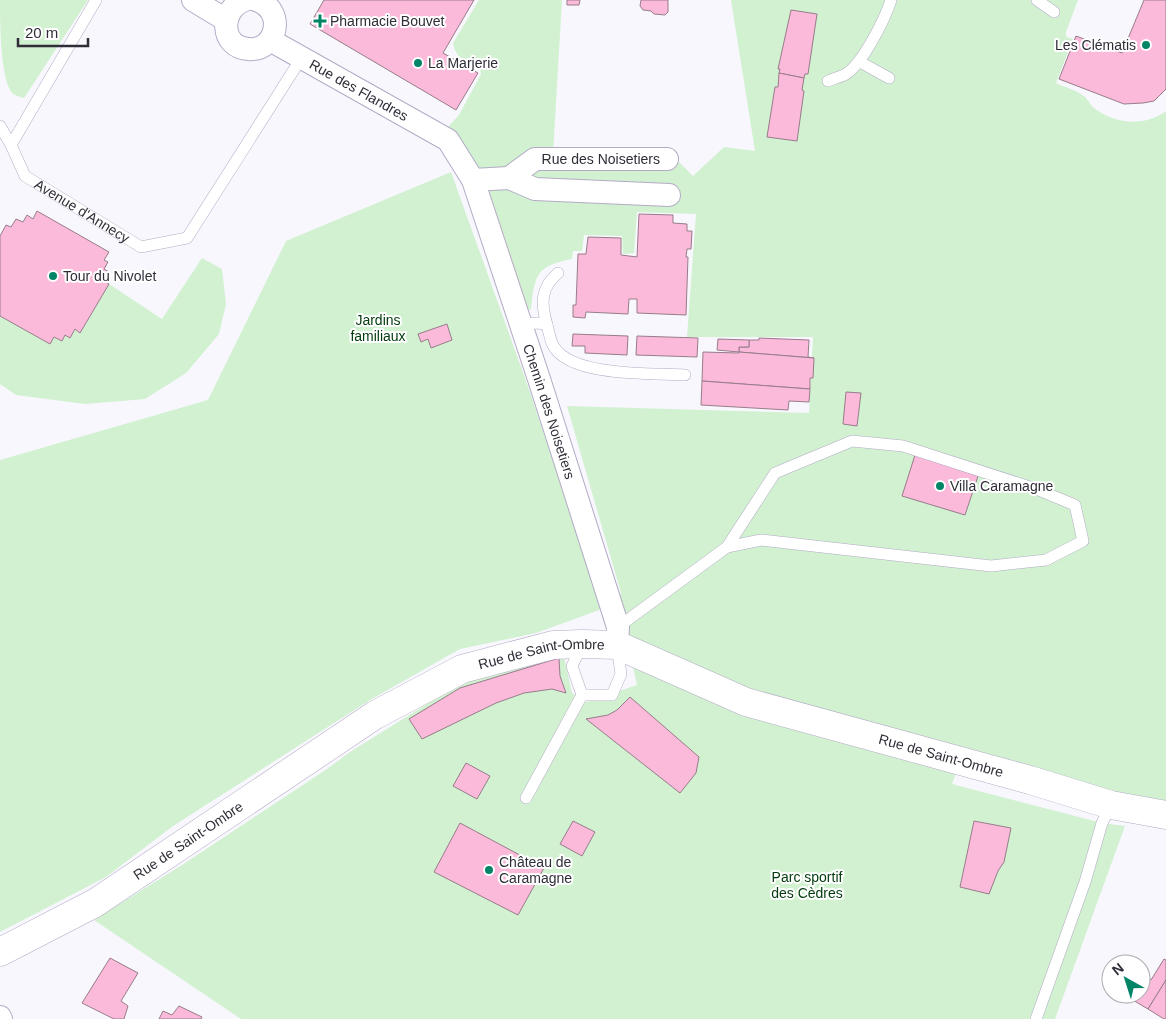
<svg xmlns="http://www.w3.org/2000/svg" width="1166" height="1019" viewBox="0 0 1166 1019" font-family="Helvetica,sans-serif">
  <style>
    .green { fill: #d1f1d1 }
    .building { fill: #fcbadb; stroke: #977c89 }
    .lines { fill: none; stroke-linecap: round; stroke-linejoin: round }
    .service-casing { stroke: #b3abc6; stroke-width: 12 }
    .minor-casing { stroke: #b3abc6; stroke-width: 24 }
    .tertiary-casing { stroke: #b3abc6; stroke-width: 29 }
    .service { stroke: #fff; stroke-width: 11 }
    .minor { stroke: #fff; stroke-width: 22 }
    .tertiary { stroke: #fff; stroke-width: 28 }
    .poi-dot { fill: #028567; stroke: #fff; stroke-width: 2 }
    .labels { text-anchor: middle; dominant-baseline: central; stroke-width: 4; stroke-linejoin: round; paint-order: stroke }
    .poi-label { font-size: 14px; fill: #302d38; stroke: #fff; text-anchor: start }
    .street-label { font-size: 14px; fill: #302d38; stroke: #fff }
    .park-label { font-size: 14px; fill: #013a0c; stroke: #fff }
  </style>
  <rect width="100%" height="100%" fill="#f8f7fd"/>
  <!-- green -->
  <g class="green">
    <path d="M0,0H88L24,98C21,97 16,96 13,94C0,81 0,21 0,0Z"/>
    <path d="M479,0H562L553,154H671L693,176L724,147L755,151L731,0H1078L1066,32V37L1073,39L1056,83C1064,87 1076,90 1084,96C1088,99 1090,105 1094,108C1114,124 1145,127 1166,111V807L756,698L626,636L617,597L621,593L567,406L809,413L813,337H687L696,214L637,212L634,253L623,254L622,236L584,235L582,251H573L572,259C536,266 535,274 531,309L523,311L446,129L459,115L481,74L480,69C466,62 456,59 453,43Z"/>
    <path d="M451,172L530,392L602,609L536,633L460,649L370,700L173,826L106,877L0,932V460L208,400L286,241Z"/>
    <path d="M202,258L222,269L226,304L219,334L186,373L145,399L85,404L16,395L0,384V316L50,344L54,337L62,341L65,335L70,337L75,329L81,332L109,284L162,319Z"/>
    <path d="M563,652L572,693L587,702L637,685L630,654L957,770L952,784L1102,823L1125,826L1055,1019H241L94,920L182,865L327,769L350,752L459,684Z"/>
  </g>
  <!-- building -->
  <g class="building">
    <path d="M324,0H474L443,53L478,73L456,110L310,24Z"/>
    <path d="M567,0H580L579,5H567Z"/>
    <path d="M641,0H668V12L665,15L654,14L651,11L643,10L640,6Z"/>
    <path d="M1144,0H1166V89L1154,101L1143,103L1124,104L1059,79L1076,36L1122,53Z"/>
    <path d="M791,10L817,14L808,74H805L804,78L779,73L780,69H778Z"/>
    <path d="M779,73L804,78L802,90L804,91L797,141L767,137L775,87H778Z"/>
    <path d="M37,211L109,252L104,260L108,262L104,269L109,272L104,281L109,284L80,333L75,329L70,338L65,335L62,341L54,337L50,344L0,316V236L6,225L11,227L16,219L23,222L27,215L33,219Z"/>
    <path d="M639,214L673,215V223L687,224V231H692L691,249H687L686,257H688L686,315L637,313V299H629L628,314L586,312L585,318L573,317V305H576L578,254H586L588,237L621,238V255L637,257Z"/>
    <path d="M447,324L452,340L431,348L428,339L421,342L418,334Z"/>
    <path d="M573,334L628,336L627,355L585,353V346H572Z"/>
    <path d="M637,336L698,338L697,357L636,355Z"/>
    <path d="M759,338L809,340L808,357L814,358L739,352V347H749V340H759Z"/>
    <path d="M718,339L749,340V347H739V352L717,350Z"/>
    <path d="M703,352L739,353V352L814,358L813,378H810V389L702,381Z"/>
    <path d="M702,381L810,389L809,402L789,401L788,410L701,405Z"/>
    <path d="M846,392L861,393L857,426L843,424Z"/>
    <path d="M915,455L978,476L965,515L902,496Z"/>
    <path d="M559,658L560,676L566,693L552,689L524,693L496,703L422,739L409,719L460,688Z"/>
    <path d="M630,697L699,757L696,773L680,793L586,719L608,715L617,710Z"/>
    <path d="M466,763L490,776L477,799L453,786Z"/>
    <path d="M573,821L595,832L582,856L560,844Z"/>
    <path d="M974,821L1011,828L1004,862L998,871L989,894L960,887Z"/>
    <path d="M460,823L544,868L518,915L434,872Z"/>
    <path d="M110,958L138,973L121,1001L128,1006L124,1019H114L82,1003Z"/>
    <path d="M1164,959L1166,960V980L1148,1009L1131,999L1128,1003L1117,996L1118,994H1141V974L1151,980Z"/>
    <path d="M1166,980V1019H1164L1148,1009Z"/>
    <path d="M179,1006L202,1017L201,1019H159L163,1011L172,1015Z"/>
  </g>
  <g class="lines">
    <!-- service casing -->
    <g class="service-casing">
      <g id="service">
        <path id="s1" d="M96,0L11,145L25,176L141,247L187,238L302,57"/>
        <path d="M1037,0L1054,12"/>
        <path d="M860,62L889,78"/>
        <path d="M828,81C834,78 841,77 846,74C863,63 885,19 891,0"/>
        <path d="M0,126L11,145"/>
        <path d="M521,324L538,323L547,325C549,331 550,341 554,347C573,377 652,373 685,375"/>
        <path d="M547,325C541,304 540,288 558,273"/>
        <path d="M618,627L727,547L775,473L852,441L903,446L1036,489L1075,505L1083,541L1046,560L991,566L761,540L727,547"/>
        <path d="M582,645L572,666L582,695H612L621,674L617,646"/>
        <path d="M526,798L582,695"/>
        <path d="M1036,1019L1085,882L1102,823L1111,805"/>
      </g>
    </g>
    <!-- minor casing -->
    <g class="minor-casing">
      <g id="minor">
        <path d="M193,0L226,20"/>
        <path d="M245,0C219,9 220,47 248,49C278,52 286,9 256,0"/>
        <path id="s2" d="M270,40L448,140L473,180L539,379L618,627L617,645"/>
        <path id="s3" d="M509,178L535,159H667"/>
        <path d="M473,180L509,178L535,189L669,195"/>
        <path d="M0,1017L1,1019"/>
      </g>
    </g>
    <!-- tertiary casing -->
    <g class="tertiary-casing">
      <g id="tertiary">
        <path id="s4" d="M0,952L95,903L375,715L462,669L553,645L582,644L617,645L746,702L1030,780L1111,805L1166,815"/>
      </g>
    </g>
    <!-- service -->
    <use href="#service" class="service"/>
    <!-- minor -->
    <use href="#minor" class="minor"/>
    <!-- tertiary -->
    <use href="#tertiary" class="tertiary"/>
  </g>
  <!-- markers -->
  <g class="poi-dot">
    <path d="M317.5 13.5h5v5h5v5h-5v5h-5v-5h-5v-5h5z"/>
    <circle cx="1146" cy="45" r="5"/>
    <circle cx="418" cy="63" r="5"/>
    <circle cx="53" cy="276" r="5"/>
    <circle cx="940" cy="486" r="5"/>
    <circle cx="489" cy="870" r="5"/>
  </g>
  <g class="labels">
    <!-- poi labels -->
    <g class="poi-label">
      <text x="330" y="21">Pharmacie Bouvet</text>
      <text x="1136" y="45" text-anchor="end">Les Clématis</text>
      <text x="428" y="63">La Marjerie</text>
      <text x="63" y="276">Tour du Nivolet</text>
      <text x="950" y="486">Villa Caramagne</text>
      <text x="499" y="862">Château de<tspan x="499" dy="16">Caramagne</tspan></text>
    </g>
    <!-- street labels -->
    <g class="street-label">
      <text stroke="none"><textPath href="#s2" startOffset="102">Rue des Flandres</textPath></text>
      <text stroke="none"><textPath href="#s3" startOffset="98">Rue des Noisetiers</textPath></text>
      <text stroke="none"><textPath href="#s1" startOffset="269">Avenue d'Annecy</textPath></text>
      <text stroke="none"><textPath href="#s2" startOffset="495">Chemin des Noisetiers</textPath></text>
      <text stroke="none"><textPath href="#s4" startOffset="624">Rue de Saint-Ombre</textPath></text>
      <text stroke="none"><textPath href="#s4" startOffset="1044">Rue de Saint-Ombre</textPath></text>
      <text stroke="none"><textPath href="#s4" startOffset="219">Rue de Saint-Ombre</textPath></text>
    </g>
    <!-- park labels -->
    <g class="park-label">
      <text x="378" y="320">Jardins<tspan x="378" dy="16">familiaux</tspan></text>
      <text x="807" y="877">Parc sportif<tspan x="807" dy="16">des Cèdres</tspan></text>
    </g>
  </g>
  <!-- north arrow -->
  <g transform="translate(1126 979) rotate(321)"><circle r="24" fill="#ffffff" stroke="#acabaf"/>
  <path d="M0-4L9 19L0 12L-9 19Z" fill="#028567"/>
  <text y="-8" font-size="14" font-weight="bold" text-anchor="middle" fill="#302d38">N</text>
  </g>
  <!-- scale -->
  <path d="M18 38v8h70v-8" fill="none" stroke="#302d38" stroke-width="2.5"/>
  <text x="25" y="38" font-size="15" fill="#302d38" stroke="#ffffff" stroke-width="4" paint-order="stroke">20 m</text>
</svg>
